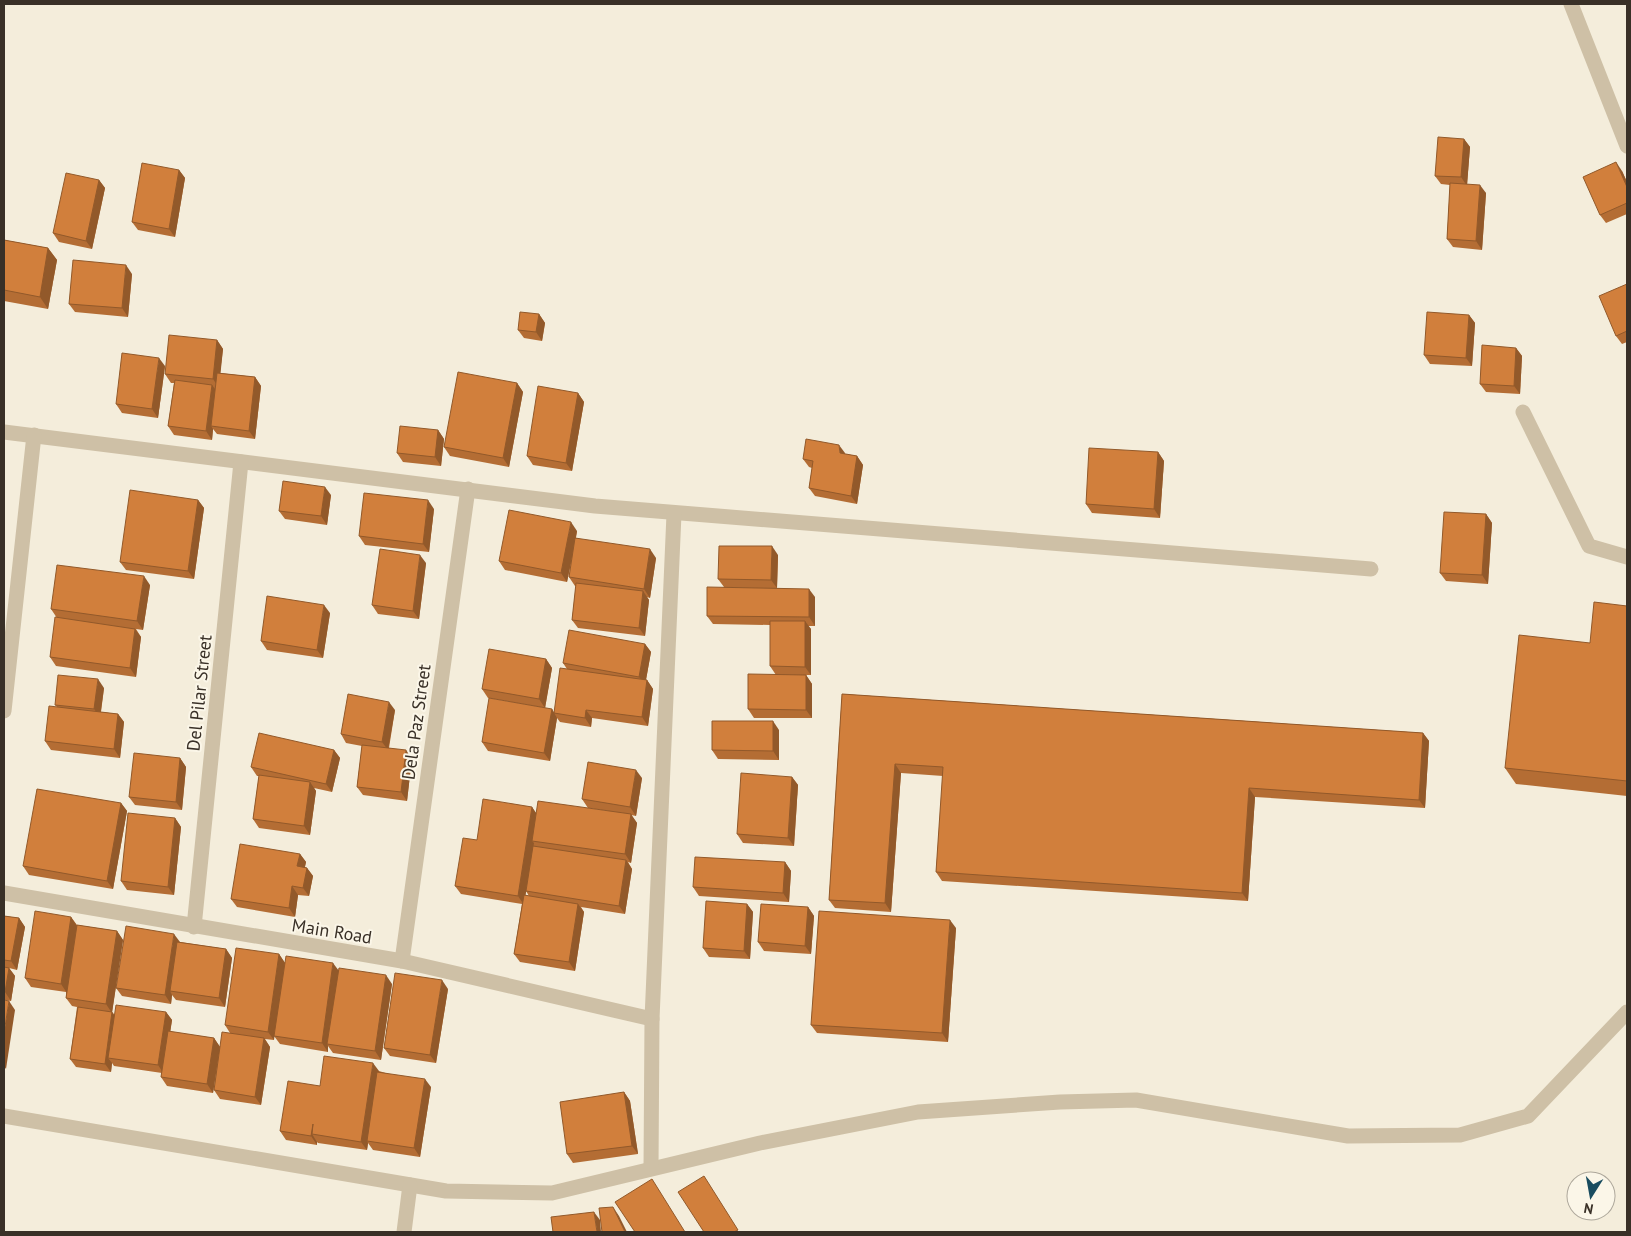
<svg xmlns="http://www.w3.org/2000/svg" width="1631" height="1236" viewBox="0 0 1631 1236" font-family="'PT Sans',sans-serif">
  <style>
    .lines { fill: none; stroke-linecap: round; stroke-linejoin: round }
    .minor { stroke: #cec0a6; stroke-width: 15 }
    .wall { fill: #b46d34; fill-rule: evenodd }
    .shaded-wall { fill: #92592a }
    .building { fill: #d17f3c; stroke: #92592a }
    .labels { text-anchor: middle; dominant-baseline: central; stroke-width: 4; stroke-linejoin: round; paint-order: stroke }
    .street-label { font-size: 18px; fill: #393027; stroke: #fbf6e8 }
  </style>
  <rect width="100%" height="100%" fill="#f4eddb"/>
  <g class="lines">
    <!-- minor -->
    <g class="minor">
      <path d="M1571,4L1627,146"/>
      <path d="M1523,412L1589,546L1627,557"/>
      <path d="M4,432L595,506L1371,569"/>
      <path d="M4,711L34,435"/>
      <path d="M4,893L402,961L652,1019"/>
      <path d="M194,927L241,462"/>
      <path d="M402,961L468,489"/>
      <path d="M4,1116L446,1191L552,1193L760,1143L918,1112L1060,1102L1136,1100L1348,1136L1460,1135L1528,1116L1627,1012"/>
      <path d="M651,1168L652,1019L674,514"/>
      <path d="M404,1232L410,1185"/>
    </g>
  </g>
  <!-- wall -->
  <g class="wall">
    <path d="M1464,139L1470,147L1467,184L1486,193L1482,250L1453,247L1447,239L1450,185L1441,184L1435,176Z"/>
    <path d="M179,170L185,178L175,237L138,230L132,222Z"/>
    <path d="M1622,171L1627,182V214L1606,223L1600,215Z"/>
    <path d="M99,180L105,188L92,249L59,242L53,233Z"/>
    <path d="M4,240L48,248L57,260L48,309L4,301Z"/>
    <path d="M132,274L128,317L75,312L69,304Z"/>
    <path d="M1627,284V342L1622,344L1616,336Z"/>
    <path d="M539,314L545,323L542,341L524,338L518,330Z"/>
    <path d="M1469,315L1475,323L1472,366L1430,364L1424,355Z"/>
    <path d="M217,340L223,349L220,373L255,377L261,386L255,439L217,434L213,429L212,440L174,435L168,426L174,383H171L165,374Z"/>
    <path d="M1516,348L1522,356L1520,394L1486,392L1480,384Z"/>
    <path d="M165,366L158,418L122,413L116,404Z"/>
    <path d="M517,383L523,392L509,467L450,456L444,447Z"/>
    <path d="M578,393L584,402L572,471L533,465L527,456Z"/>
    <path d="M438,430L444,439L441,466L403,462L397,453Z"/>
    <path d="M1158,452L1164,461L1160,518L1092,513L1086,504Z"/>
    <path d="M845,453V454L857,456L863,465L857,504L815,496L809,488L812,468L809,467L803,459Z"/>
    <path d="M331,495L327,525L285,519L279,511Z"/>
    <path d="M198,500L204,508L194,579L126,570L120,562Z"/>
    <path d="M434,509L429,552L365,545L359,536Z"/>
    <path d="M1486,514L1492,523L1488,584L1446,581L1440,573Z"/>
    <path d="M577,531L576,538L656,558L650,598L647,597L649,600L645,636L578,628L572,620L576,586H575L569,577L572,559L567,582L505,570L499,561Z"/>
    <path d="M778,555L777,588L815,597V626H808L811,629V675H806L812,684V718H754L748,709L776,675L770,666V625L713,624L707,616L724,587L718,579Z"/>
    <path d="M426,563L419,619L378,614L372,605Z"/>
    <path d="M150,585L143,630L136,629L141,637L136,677L56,666L50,657L57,618L51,609Z"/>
    <path d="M1627,606V796L1516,784L1505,768L1590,643Z"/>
    <path d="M330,613L323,658L267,650L261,641Z"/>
    <path d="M645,644L651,652L646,680H647L653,689L648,726L592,718L591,727L560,722L557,718L550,761L488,751L482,742L552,709L554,713L567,669L563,663Z"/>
    <path d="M546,659L552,668L545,708L488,698L482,689Z"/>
    <path d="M104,688L101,712L118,714L124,722L120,758L51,750L45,741L57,707L55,705Z"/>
    <path d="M842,694L1423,733L1429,741L1425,808L1255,797L1248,901L942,881L936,872L943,776L901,773L891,912L835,908L829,900Z"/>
    <path d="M395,710L389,748L412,758L407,801L363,795L357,787L362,746L346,743L341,734Z"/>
    <path d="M779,730V760L718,759L712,750Z"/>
    <path d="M334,750L340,758L332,792L314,788L316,791L310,835L259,828L253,819L259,776H257L251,767Z"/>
    <path d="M180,758L186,767L182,810L135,805L129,797Z"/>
    <path d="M792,777L798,785L794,846L743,843L737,834Z"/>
    <path d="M642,778L636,816L631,815L637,823L631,863L628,862L632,869L625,914L581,907L584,912L575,971L520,962L514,954L522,904L461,894L455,886L477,840L532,807L536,813L608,811L588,808L582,799ZM528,876L526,891L529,896L525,895Z"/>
    <path d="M121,803L127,811L113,889L29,875L23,866Z"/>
    <path d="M175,818L181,827L174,895L127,890L121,881Z"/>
    <path d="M300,854L306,862L305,867L307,868L313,876L309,896L298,895L295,917L237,907L231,899Z"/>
    <path d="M785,862L791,871L789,902L699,896L693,887Z"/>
    <path d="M747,904L753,912L750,959L709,957L703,948Z"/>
    <path d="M808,907L814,916L811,954L764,951L758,942Z"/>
    <path d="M4,916L19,918L25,927L17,970L9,968L15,976L11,1001L4,1000Z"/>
    <path d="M71,917L77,925L117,931L123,940L112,1012L115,1015L166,1012L172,1020L170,1032L214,1038L220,1047L230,1033L225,1025L279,954L285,963L338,970L392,984L381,1060L333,1053L328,1046V1052L280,1044L274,1036V1040L265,1039L270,1047L261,1105L220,1099L214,1090L219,1051L213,1093L167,1086L161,1077L162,1073L114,1066L112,1063L111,1072L76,1067L70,1059L77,1007L72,1006L66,998V992L31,987L25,978Z"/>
    <path d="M956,928L948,1042L817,1033L811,1025Z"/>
    <path d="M180,942L226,949L232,958L225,1007L176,1000L172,995L171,1004L122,996L116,988Z"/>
    <path d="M448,989L436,1063L390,1056L384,1048Z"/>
    <path d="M379,1071L431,1087L420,1157L373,1150L368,1143L367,1150L318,1143L317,1142V1145L286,1140L280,1131L320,1086Z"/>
    <path d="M624,1092L630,1101L638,1154L573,1163L567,1154Z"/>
  </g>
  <!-- shaded-wall -->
  <g class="shaded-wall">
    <path d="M1464,139L1470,147L1467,186L1461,177Z"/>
    <path d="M1616,162L1622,171L1627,182V187Z"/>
    <path d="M179,170L185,178L175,237L169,229Z"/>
    <path d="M99,180L105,188L92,249L86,241Z"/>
    <path d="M1480,185L1486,193L1482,250L1476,241Z"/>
    <path d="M48,248L57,260L48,309L40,297Z"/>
    <path d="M126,265L132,274L128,317L122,308Z"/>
    <path d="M539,314L545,323L542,341L536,332Z"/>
    <path d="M1469,315L1475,323L1472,366L1466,358Z"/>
    <path d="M217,340L223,349L219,388L213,379Z"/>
    <path d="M1516,348L1522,356L1520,394L1514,386Z"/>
    <path d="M159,358L165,366L158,418L152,409Z"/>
    <path d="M255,377L261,386L255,439L249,431Z"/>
    <path d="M517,383L523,392L509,467L503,458Z"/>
    <path d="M212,385L218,393L211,426L213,429L212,440L206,431Z"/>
    <path d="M578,393L584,402L572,471L566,463Z"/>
    <path d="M438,430L444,439L441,466L435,457Z"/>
    <path d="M839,445L845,453L846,462L840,453Z"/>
    <path d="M1158,452L1164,461L1160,518L1154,509Z"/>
    <path d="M857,456L863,465L857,504L851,496Z"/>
    <path d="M325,487L331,495L327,525L321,516Z"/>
    <path d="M198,500L204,508L194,579L188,571Z"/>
    <path d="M428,500L434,509L429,552L423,544Z"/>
    <path d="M1486,514L1492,523L1488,584L1482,575Z"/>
    <path d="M571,522L577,531L567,582L561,573Z"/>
    <path d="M772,546L778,555L777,588L771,580Z"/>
    <path d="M650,549L656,558L650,598L644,589Z"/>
    <path d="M420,555L426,563L419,619L413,611Z"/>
    <path d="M144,576L150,585L143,630L137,621Z"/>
    <path d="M809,589L815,597V626L809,617Z"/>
    <path d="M643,591L649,600L645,636L639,628Z"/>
    <path d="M324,605L330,613L323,658L317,650Z"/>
    <path d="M805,621L811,629V675L805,667Z"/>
    <path d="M135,629L141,637L136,677L130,668Z"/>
    <path d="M645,644L651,652L645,685L639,677Z"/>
    <path d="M546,659L552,668L545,708L539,699Z"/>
    <path d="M806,675L812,684V718L806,710Z"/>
    <path d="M98,679L104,688L100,717L94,709Z"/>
    <path d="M647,680L653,689L648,726L642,717Z"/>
    <path d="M389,702L395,710L388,750L382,742Z"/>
    <path d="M552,709L557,718L550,761L544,753Z"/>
    <path d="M586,710L592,718L591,727L585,718Z"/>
    <path d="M118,714L124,722L120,758L114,749Z"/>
    <path d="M773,721L779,730V760L773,751Z"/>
    <path d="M1423,733L1429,741L1425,808L1419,800Z"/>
    <path d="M334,750L340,758L332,792L326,784Z"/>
    <path d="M406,750L412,758L407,801L401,792Z"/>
    <path d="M180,758L186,767L182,810L176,802Z"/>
    <path d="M895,764L901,773L891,912L885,903Z"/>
    <path d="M636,770L642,778L636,816L630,807Z"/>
    <path d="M792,777L798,785L794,846L788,838Z"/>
    <path d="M310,782L316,791L310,835L304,826Z"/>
    <path d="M1249,788L1255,797L1248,901L1242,893Z"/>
    <path d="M121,803L127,811L113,889L107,881Z"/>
    <path d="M532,807L538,816L532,841L534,843L524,905L518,896Z"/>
    <path d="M631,814L637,823L631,863L625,854Z"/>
    <path d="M175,818L181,827L174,895L168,887Z"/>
    <path d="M300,854L306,862L303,874L297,866Z"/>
    <path d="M626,860L632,869L625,914L619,906Z"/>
    <path d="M785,862L791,871L789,902L783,893Z"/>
    <path d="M307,868L313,876L309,896L303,888Z"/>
    <path d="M292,886L298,895L295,917L289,908Z"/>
    <path d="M578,904L584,912L575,971L569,962Z"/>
    <path d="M747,904L753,912L750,959L744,951Z"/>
    <path d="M808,907L814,916L811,954L805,946Z"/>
    <path d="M71,917L77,926L67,993L61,984Z"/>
    <path d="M19,918L25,927L17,970L11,961Z"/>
    <path d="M950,920L956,928L948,1042L942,1033Z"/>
    <path d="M117,931L123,940L112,1013L106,1004Z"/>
    <path d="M174,934L180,942L170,991L172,995L171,1004L165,995Z"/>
    <path d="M226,949L232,958L225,1007L219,998Z"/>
    <path d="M279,954L285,963L274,1040L268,1032Z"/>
    <path d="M333,963L339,971L327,1044L328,1046V1052L322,1043Z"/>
    <path d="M9,968L15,976L11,1001L5,992Z"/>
    <path d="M386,975L392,984L381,1060L375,1051Z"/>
    <path d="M442,980L448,989L436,1063L430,1055Z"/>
    <path d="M9,1001L15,1010L6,1069L4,1066V1033Z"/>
    <path d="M112,1012L118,1021L108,1058L112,1063L111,1072L105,1064Z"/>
    <path d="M166,1012L172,1020L164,1074L158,1065Z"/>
    <path d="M214,1038L220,1047L213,1093L207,1084Z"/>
    <path d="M264,1038L270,1047L261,1105L255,1097Z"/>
    <path d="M373,1063L379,1071L369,1141H367L368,1143L367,1150L361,1142Z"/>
    <path d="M425,1079L431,1087L420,1157L414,1148Z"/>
    <path d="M624,1092L630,1101L638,1154L632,1146Z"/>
    <path d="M313,1124L312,1134L317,1142V1145L311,1136Z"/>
    <path d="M613,1207L619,1216L627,1232H625Z"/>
    <path d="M594,1212L600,1220L601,1232H597Z"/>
  </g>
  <!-- building -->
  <g class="building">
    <path d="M1438,137L1464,139L1461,177L1435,176Z"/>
    <path d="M1616,162L1627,187V203L1600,215L1583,177Z"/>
    <path d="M142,163L179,170L169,229L132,222Z"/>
    <path d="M66,173L99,180L86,241L53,233Z"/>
    <path d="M1450,183L1480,185L1476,241L1447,239Z"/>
    <path d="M4,240L48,248L40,297L4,290Z"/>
    <path d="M73,260L126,265L122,308L69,304Z"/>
    <path d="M1627,284V331L1616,336L1599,296Z"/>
    <path d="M520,312L539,314L536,332L518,330Z"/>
    <path d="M1427,312L1469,315L1466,358L1424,355Z"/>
    <path d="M169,335L217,340L213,379L165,374Z"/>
    <path d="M1482,345L1516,348L1514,386L1480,384Z"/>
    <path d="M122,353L159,358L152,409L116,404Z"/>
    <path d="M458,372L517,383L503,458L444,447Z"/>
    <path d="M217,373L255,377L249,431L211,426Z"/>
    <path d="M175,380L212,385L206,431L168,426Z"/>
    <path d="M538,386L578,393L566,463L527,456Z"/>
    <path d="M400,426L438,430L435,457L397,453Z"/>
    <path d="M806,439L839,445L840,453L857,456L851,496L809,488L813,461L803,459Z"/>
    <path d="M1089,448L1158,452L1154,509L1086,504Z"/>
    <path d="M283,481L325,487L321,516L279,511Z"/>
    <path d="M130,490L198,500L188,571L120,562Z"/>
    <path d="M364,493L428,500L423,544L359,536Z"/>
    <path d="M509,510L571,522L561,573L499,561Z"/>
    <path d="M1444,512L1486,514L1482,575L1440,573Z"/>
    <path d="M575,538L650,549L644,589L569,577Z"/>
    <path d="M719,546H772L771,580L718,579Z"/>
    <path d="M380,549L420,555L413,611L372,605Z"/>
    <path d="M57,565L144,576L137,621L51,609Z"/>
    <path d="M576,583L643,591L639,628L572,620Z"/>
    <path d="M707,587L809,589V617L707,616Z"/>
    <path d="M267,596L324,605L317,650L261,641Z"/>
    <path d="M1594,602L1627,606V781L1505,768L1519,635L1590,643Z"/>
    <path d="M55,617L135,629L130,668L50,657Z"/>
    <path d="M770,621H805V667L770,666Z"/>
    <path d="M569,630L645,644L639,677L563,663Z"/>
    <path d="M489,649L546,659L539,699L482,689Z"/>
    <path d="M560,668L647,680L642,717L586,710L585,718L554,713Z"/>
    <path d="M748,674L806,675V710L748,709Z"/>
    <path d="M58,675L98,679L94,709L55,705Z"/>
    <path d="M348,694L389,702L382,742L341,734Z"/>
    <path d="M842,694L1423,733L1419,800L1249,788L1242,893L936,872L943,767L895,764L885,903L829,900Z"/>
    <path d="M489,698L552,709L544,753L482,742Z"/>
    <path d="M49,706L118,714L114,749L45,741Z"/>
    <path d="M712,721H773V751L712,750Z"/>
    <path d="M259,733L334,750L326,784L251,767Z"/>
    <path d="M362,745L406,750L401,792L357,787Z"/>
    <path d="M134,753L180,758L176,802L129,797Z"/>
    <path d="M588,762L636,770L630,807L582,799Z"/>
    <path d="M741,773L792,777L788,838L737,834Z"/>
    <path d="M259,775L310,782L304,826L253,819Z"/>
    <path d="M37,789L121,803L107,881L23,866Z"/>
    <path d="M483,799L532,807L518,896L455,886L463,838L477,840Z"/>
    <path d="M538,801L631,814L625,854L532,841Z"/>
    <path d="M128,813L175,818L168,887L121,881Z"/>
    <path d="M240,844L300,854L297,866L307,868L303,888L292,886L289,908L231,899Z"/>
    <path d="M533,846L626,860L619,906L526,891Z"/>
    <path d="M695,857L785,862L783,893L693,887Z"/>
    <path d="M524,895L578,904L569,962L514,954Z"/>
    <path d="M706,901L747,904L744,951L703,948Z"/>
    <path d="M761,904L808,907L805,946L758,942Z"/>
    <path d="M35,911L71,917L61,984L25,978Z"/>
    <path d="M819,911L950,920L942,1033L811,1025Z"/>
    <path d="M4,916L19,918L11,961L4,960Z"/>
    <path d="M77,925L117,931L106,1004L66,998Z"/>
    <path d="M126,926L174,934L165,995L116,988Z"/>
    <path d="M177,942L226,949L219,998L170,991Z"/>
    <path d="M236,948L279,954L268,1032L225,1025Z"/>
    <path d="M286,956L333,963L322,1043L274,1036Z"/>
    <path d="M4,967L9,968L5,992H4Z"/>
    <path d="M339,968L386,975L375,1051L327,1044Z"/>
    <path d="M395,973L442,980L430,1055L384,1048Z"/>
    <path d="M4,1000L9,1001L4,1033Z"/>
    <path d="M116,1005L166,1012L158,1065L108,1058Z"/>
    <path d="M78,1007L112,1012L105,1064L70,1059Z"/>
    <path d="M168,1031L214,1038L207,1084L161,1077Z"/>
    <path d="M222,1032L264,1038L255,1097L214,1090Z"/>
    <path d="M324,1056L373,1063L361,1142L312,1134L313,1124L311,1136L280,1131L288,1081L320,1086Z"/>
    <path d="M377,1072L425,1079L414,1148L367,1141Z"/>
    <path d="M624,1092L632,1146L567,1154L560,1102Z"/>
    <path d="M704,1176L738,1230L734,1232H704L678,1192Z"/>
    <path d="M652,1179L685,1232H635L615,1202Z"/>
    <path d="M613,1207L625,1232H602L599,1208Z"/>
    <path d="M594,1212L597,1232H553L551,1217Z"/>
  </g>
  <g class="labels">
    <!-- street labels -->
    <g class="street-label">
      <text transform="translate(199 693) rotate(-84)">Del Pilar Street</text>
      <text transform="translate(416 722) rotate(-82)">Dela Paz Street</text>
      <text transform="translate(332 931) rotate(9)">Main Road</text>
    </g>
  </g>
  <!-- border -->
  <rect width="1631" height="1236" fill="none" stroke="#393027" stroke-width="10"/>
  <!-- north arrow -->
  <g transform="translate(1591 1196) rotate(191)"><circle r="24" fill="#fbf6e8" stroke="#ada79b"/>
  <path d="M0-4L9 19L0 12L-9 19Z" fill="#194c5f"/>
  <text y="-8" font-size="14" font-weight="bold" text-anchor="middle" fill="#393027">N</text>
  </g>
</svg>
